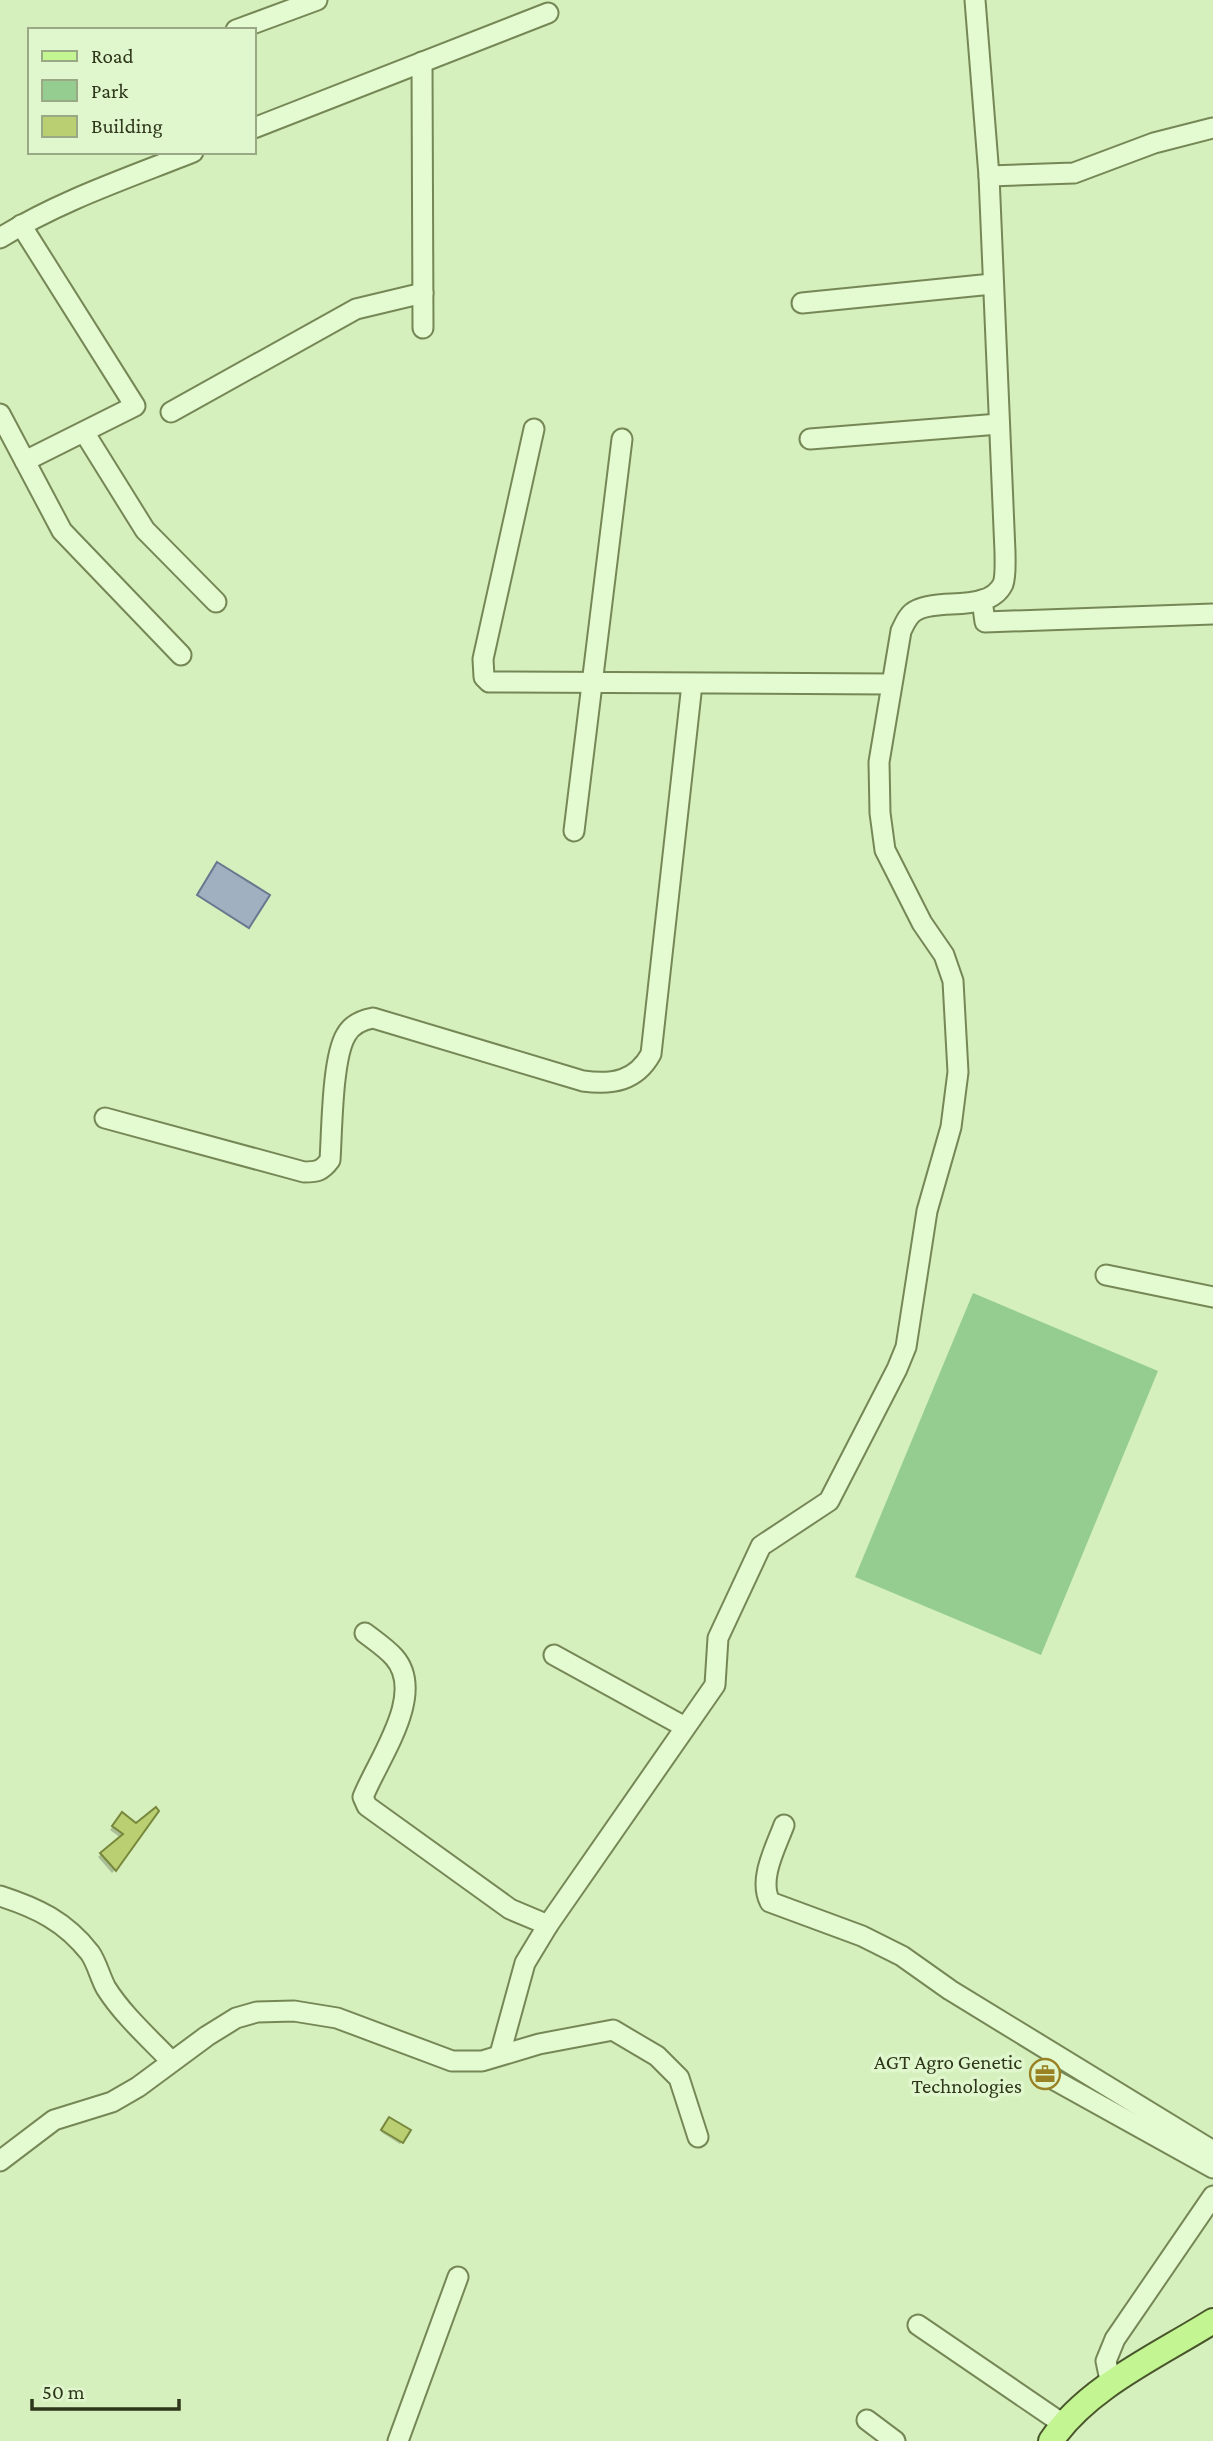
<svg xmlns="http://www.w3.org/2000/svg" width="1213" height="2441" viewBox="0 0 1213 2441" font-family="'Crimson Pro',serif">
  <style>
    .green { fill: #95cd91 }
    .water { fill: #a1b0c0; stroke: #68788e; stroke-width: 2 }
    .shadow { fill: #0003 }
    .building { fill: #b9cf71; stroke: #77873b; stroke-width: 2 }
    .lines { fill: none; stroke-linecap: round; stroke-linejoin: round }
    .minor-casing { stroke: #768756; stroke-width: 23 }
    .major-casing { stroke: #49552b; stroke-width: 28 }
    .minor { stroke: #e4fad0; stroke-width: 19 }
    .major { stroke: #c3f592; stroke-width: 24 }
    .labels { text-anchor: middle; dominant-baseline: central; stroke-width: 7; stroke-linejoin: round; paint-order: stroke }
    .poi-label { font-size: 21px; fill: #2e361b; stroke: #e0f6cd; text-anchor: end }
  </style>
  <rect width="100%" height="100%" fill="#d5efbd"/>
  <!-- green -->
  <path class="green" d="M973,1293L1158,1371L1041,1655L855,1577Z"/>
  <!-- water -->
  <path class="water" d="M217,862L270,895L249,928L197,895Z"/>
  <!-- shadow -->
  <g class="shadow">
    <path d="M157,1811L115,1870L112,1873L98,1857L121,1838L110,1830L119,1818L136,1825Z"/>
    <path d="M387,2120L409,2131L400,2144L381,2132Z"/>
  </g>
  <!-- building -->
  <g class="building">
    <path d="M156,1807L159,1811L116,1871L100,1853L123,1834L112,1826L122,1812L136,1823Z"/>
    <path d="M389,2117L411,2130L403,2143L381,2130Z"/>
  </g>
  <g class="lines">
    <!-- minor casing -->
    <g class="minor-casing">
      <g id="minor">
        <path d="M236,30L317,0"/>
        <path d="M422,62L423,328"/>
        <path d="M254,128L548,13"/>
        <path d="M989,176L1074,173L1154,143L1213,128"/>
        <path d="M21,225L135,406L25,461"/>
        <path d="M0,238C59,201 128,178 193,152"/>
        <path d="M802,303L992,284"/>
        <path d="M171,412L356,309L423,293"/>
        <path d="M0,414L62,531L181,655"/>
        <path d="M534,429L483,659L484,677L489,682L890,684"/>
        <path d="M84,432L145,530L216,602"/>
        <path d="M810,439L999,424"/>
        <path d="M982,600L985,622L1213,614"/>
        <path d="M574,831L622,439"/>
        <path d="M105,1118L304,1172C317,1172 322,1171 330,1160C332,1131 332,1058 346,1035C352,1024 362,1020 373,1018L583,1081C613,1085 636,1081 651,1054L692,684"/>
        <path d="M1106,1275L1213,1297"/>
        <path d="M365,1633C374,1640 386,1648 394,1657C427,1694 378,1759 363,1797L367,1806L510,1909L548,1925"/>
        <path d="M554,1655L685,1727"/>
        <path d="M784,1825C776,1847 758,1879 770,1902L862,1936L902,1956L950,1990L1213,2151"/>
        <path d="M0,1896C37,1908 65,1921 90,1953C97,1963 100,1977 106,1988C123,2015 149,2038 171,2061"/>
        <path d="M500,2054L525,1963L548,1925L715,1685L718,1638L761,1546L829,1501L897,1369L906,1347L927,1211L951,1127L958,1072L953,981L944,955L922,923L885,850L880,813L879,762L901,631C905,623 908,614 917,610C940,598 989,613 1003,584C1006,576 1005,561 1005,552L989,176L975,0"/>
        <path d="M1049,2077L1213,2168"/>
        <path d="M0,2161L54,2120L112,2102L138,2087L207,2036L236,2018L257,2012L294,2011L337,2018L452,2061H482L539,2044L613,2030L657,2056L679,2078L698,2137"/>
        <path d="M918,2325L1063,2424"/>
        <path d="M1111,2385L1106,2361L1115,2339L1213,2196"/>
        <path d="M867,2420L895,2441"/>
        <path d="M398,2441L458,2277"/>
      </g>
    </g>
    <!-- major casing -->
    <g class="major-casing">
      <path id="major" d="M1051,2441C1087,2387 1159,2355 1213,2321"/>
    </g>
    <!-- minor -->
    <use href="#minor" class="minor"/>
    <!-- major -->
    <use href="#major" class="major"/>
  </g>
  <!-- icons -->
  <defs>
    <g id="office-ring" transform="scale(1.575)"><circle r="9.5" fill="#e0f6cd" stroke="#988224" stroke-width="1.5"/><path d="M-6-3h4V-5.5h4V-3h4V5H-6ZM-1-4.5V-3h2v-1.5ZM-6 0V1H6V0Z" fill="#988224"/></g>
  </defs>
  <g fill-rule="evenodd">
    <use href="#office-ring" x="1045" y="2074"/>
  </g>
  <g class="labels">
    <!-- poi labels -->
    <g class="poi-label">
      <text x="1022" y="2062">AGT Agro Genetic<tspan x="1022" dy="24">Technologies</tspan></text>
    </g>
  </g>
  <!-- legend -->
  <rect x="28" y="28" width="228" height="126" fill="#e0f6cd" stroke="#99a986" stroke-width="2"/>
  <rect x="42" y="51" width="35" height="10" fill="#c3f592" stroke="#99a986" stroke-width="2"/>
  <text x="91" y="63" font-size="21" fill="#2e361b">Road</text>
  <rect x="42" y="80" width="35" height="21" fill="#95cd91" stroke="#99a986" stroke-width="2"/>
  <text x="91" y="98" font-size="21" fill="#2e361b">Park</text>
  <rect x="42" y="116" width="35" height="21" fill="#b9cf71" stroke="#99a986" stroke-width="2"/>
  <text x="91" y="133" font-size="21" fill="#2e361b">Building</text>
  <!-- scale -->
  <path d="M32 2399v10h147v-10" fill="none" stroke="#2e361b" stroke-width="3.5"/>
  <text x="42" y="2399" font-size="21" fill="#2e361b" stroke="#e0f6cd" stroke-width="5" paint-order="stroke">50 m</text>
</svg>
